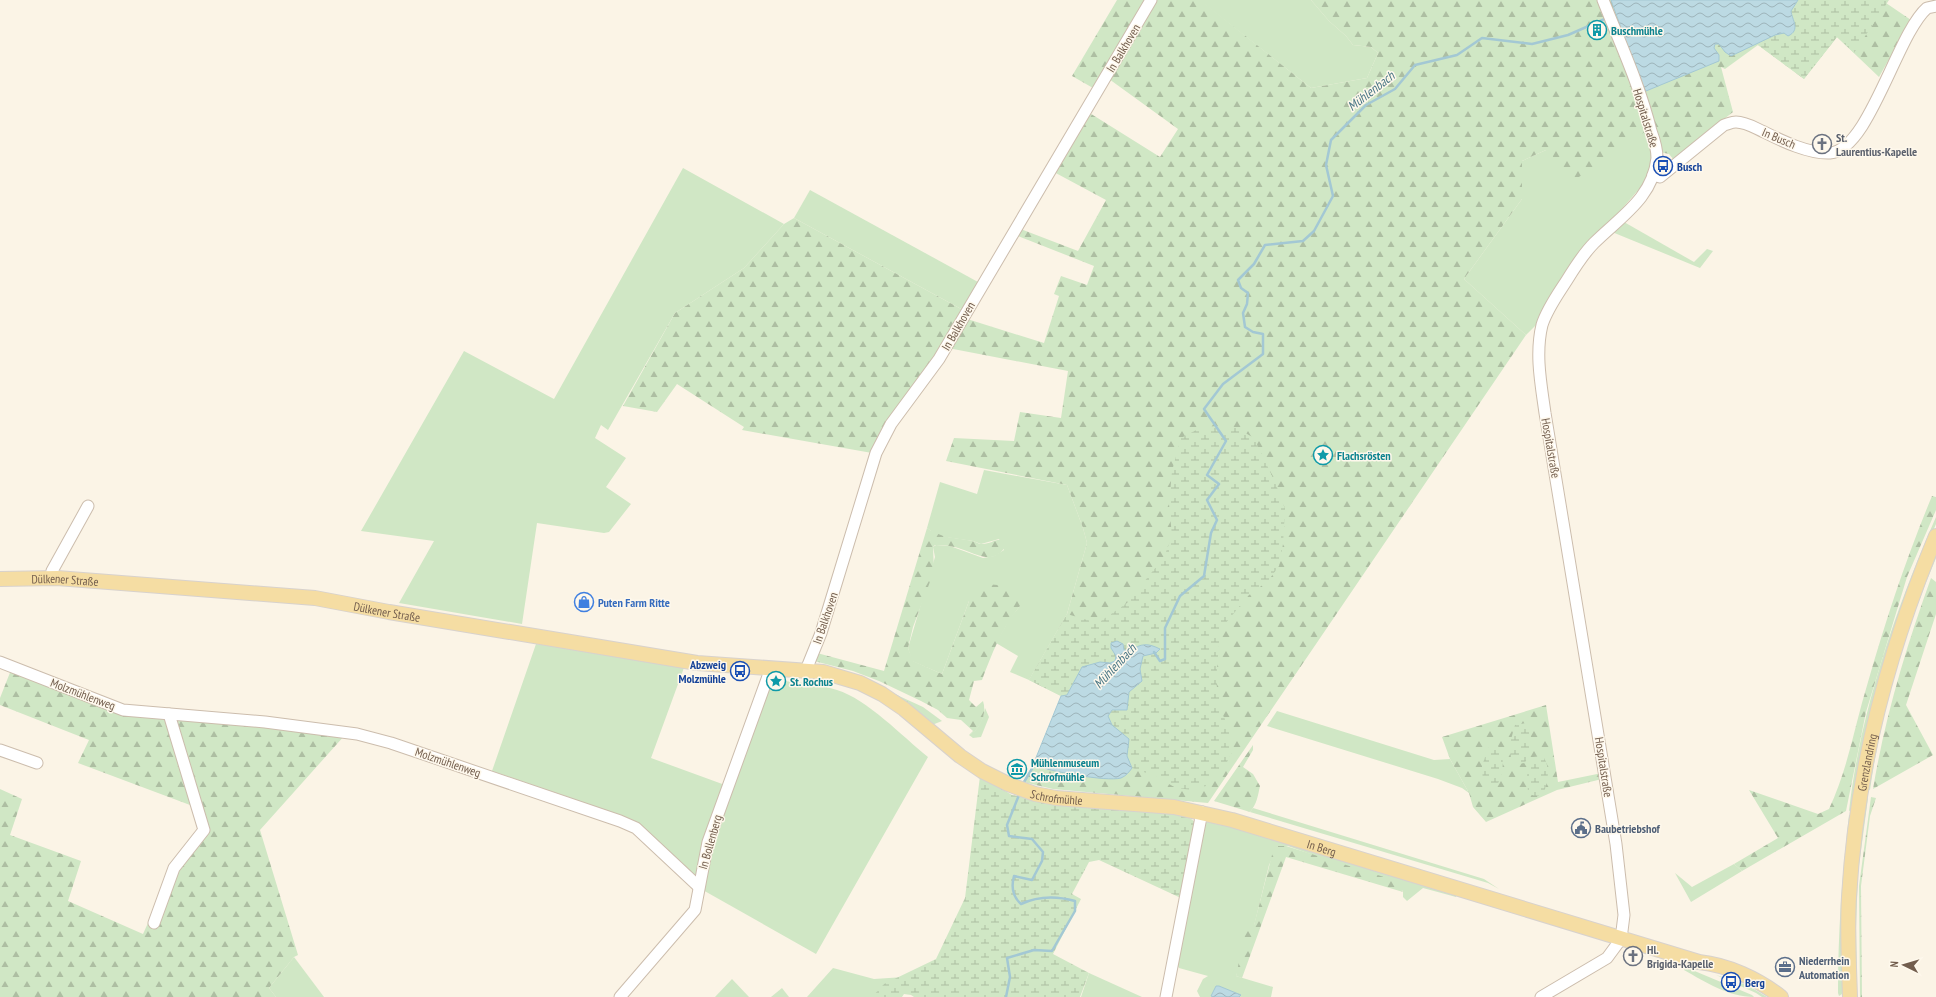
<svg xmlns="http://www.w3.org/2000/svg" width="1936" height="997" viewBox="0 0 1936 997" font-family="'PT Sans Narrow',sans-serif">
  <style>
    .grass { fill: #d0e7c5 }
    .forest { fill: url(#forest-firs) }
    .wetland { fill: url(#wetland-marsh) }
    .water { fill: url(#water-waves); stroke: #a3c8d4 }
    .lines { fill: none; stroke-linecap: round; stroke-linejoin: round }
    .stream { stroke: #a3c8d4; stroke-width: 2.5 }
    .minor-casing { stroke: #ccbdad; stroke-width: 13 }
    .major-casing { stroke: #d8d2cd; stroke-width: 16 }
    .minor { stroke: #fff; stroke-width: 11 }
    .major { stroke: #f5dda3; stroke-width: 14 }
    .labels { text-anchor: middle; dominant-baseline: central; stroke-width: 3; stroke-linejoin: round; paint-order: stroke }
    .culture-label { font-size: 12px; font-weight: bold; fill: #0d838f; stroke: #fef8ec; text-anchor: start }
    .street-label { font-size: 12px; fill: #725d4d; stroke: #fef8ec }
    .worship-label { font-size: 12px; font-weight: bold; fill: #5b616d; stroke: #fef8ec; text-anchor: start }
    .transit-label { font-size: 12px; font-weight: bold; fill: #164399; stroke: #fef8ec; text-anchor: start }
    .shop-label { font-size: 12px; font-weight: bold; fill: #366cbe; stroke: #fef8ec; text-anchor: start }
    .service-label { font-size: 12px; font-weight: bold; fill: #4e5e75; stroke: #fef8ec; text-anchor: start }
    .water-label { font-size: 13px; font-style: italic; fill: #477584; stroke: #fef8ec }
  </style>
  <defs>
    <pattern id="forest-firs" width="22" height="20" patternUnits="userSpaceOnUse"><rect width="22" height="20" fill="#d0e7c5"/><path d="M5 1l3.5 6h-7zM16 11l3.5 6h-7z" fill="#adbea2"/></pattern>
    <pattern id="wetland-marsh" width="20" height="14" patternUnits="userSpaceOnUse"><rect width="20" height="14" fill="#d0e7c5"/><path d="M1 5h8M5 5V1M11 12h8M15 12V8" fill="none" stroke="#adbea2"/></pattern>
    <pattern id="water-waves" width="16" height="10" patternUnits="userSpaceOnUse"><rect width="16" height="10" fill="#bcdae3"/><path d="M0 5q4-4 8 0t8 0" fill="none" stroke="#9db4ba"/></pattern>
  </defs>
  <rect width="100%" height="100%" fill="#fbf4e6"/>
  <!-- grass -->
  <g class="grass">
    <path d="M1204,0H1311L1329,21L1346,36L1353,45L1371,47L1378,53L1367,78L1311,88L1203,3Z"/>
    <path d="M1649,129L1652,155L1647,180L1572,266L1536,325L1526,335L1464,279L1522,199V161L1546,150Z"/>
    <path d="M683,168L784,224L744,268L675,313L608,430L601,425L595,438L626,458L606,487L631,504L609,532L604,533L537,523L522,624L399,603L434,541L361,531L464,351L554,399Z"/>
    <path d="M810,190L978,282L963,310L794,218Z"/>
    <path d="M1624,222L1694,262L1707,249L1713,251L1700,268L1612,232Z"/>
    <path d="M984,470L1067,485L1083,528L1087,543L1067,614L1029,680L1010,672L1018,656L996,643L1010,618L1020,606L969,601L942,674L912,661L908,648L935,557L933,547L936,545L950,546L983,558L994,556L1004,550L999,539L981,544L973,541L938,536L927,528L940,482L977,494Z"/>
    <path d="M1936,517V524L1921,559L1851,810L1849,811C1860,712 1896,608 1936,517Z"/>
    <path d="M1936,549V558C1905,631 1881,711 1870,790L1866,788L1891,677Z"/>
    <path d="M536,644L685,665L651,758L725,785L697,875L692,877L638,826L571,798L492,771Z"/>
    <path d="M772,680C794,682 816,683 837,690C867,699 903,737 928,757L816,954L701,889L711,844Z"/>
    <path d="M985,708L989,717L981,737L973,738L969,735C979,730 983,719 985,708Z"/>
    <path d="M1277,711L1434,760L1450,759L1469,793L1462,788L1438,779L1267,726Z"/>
    <path d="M1868,798L1858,873L1856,928L1857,988L1855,985L1854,890L1863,801Z"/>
    <path d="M1253,808L1484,879L1499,889L1488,883L1250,812Z"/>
    <path d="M1849,815L1851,816L1843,912L1842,994L1839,996L1838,993C1838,933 1842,875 1849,815Z"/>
    <path d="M1204,819L1457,893L1456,897L1423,888L1407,901L1403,897V891L1310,854L1288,846H1278L1269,865L1254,926L1236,976L1273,987L1271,997H1200L1197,991L1203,979L1208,976L1179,968L1175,961Z"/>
    <path d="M1734,864L1742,871L1691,902L1675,873L1692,887Z"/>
    <path d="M294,957L324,997H276L269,988Z"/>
    <path d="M1685,967L1752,995L1754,997C1729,997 1705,982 1684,970Z"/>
    <path d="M833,968L874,979L904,977L894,997H807Z"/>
    <path d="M1089,973L1142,997H1081Z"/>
    <path d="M1716,975L1747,985L1767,997H1762L1756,993Z"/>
    <path d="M732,979L749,997H715Z"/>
    <path d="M782,988L789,997H771Z"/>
  </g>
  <!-- forest -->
  <g class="forest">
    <path d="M1117,0H1204V3L1311,88L1367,78L1378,53L1371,47L1353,45L1346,36L1329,21L1311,0H1887L1886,3L1911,20L1879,77L1837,37L1804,79L1758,45L1725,69L1721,67L1733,112L1673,159L1669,154L1660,152L1649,129L1576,179L1546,150L1522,161V199L1464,279L1526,335L1208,803L1053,789L1023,782L1033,765L1047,770L1138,686L1061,696L1029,680L1067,614L1087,543L1083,528L1067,485L946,461L954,438L1014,441L1020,412L1061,418L1068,371L948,348L964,318L1044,343L1059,296L1054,294L1061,276L1087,285L1094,266L1013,234L1018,228L1078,251L1106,200L1052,171L1088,112L1160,157L1178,129L1109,79L1100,92L1072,76Z"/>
    <path d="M794,218L963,310L937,356L872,453L742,430L744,427L677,384L657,412L623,406L675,313L744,268L784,224Z"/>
    <path d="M1932,496L1936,497V510L1907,577L1866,712L1846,811L1742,871L1734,864L1778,838L1749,790L1818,814L1829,809C1848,769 1855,724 1868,682C1886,619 1907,556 1932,496Z"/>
    <path d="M927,528C943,539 954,537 972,541C975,541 978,544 981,544C992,545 999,534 1007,544C995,565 981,556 964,550C954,546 945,545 935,545L933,547L934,571L913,627L908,648L913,661L942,674L969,601L977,588L986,584L1009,586L1020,593V606C1002,628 992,653 982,680L974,681L969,700L976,707L983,701C987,713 981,729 969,735L973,731L961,720L947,718L938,710L921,701L879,681L853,671L814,661L817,653L884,671Z"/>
    <path d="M1931,578L1936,582V614L1906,705L1933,755L1873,789C1885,717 1906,647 1931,578Z"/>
    <path d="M11,670L123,711L345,735L260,830L298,955L294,957L269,988L276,997H0V789L22,799L10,835L81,861L68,901L143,934L172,870L198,837V808L78,763L89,740L0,705V698Z"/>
    <path d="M886,690L923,707L942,721L932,725Z"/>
    <path d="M1546,705L1558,782L1602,773V779L1557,790L1486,822L1473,807L1469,793L1450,759L1442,737Z"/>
    <path d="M1253,745V750L1243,767L1253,774L1260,786C1258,795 1257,804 1250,812L1214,801Z"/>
    <path d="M1871,797L1876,798L1870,816L1861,886L1862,997H1860L1859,886Z"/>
    <path d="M1278,846H1286L1384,877L1397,884L1403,892L1286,857L1242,978L1236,976L1246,928L1254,925L1273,851Z"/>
  </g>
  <!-- wetland -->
  <g class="wetland">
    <path d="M1798,0H1889L1854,53L1837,37L1804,79L1758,45L1775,35L1784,33L1788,36L1791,11Z"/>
    <path d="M1215,426L1235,427L1254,438L1275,482L1285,509L1283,544L1279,566L1268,581L1249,595L1220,630L1216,682L1222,713L1230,731L1232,752L1224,768L1206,786L1192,790L1176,788L1155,776L1132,768L1127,756L1129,739L1112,725L1107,716L1112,709L1127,710L1129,692L1142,681L1140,669L1143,656L1151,655L1138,645L1130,651L1112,652L1116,656L1115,661L1110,663L1100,662L1082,667L1067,695L1061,696L1029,680L1067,614L1098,623L1127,603L1164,557L1172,536L1169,504L1172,471L1181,438L1200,428Z"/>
    <path d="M1526,723C1534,737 1531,749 1525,763L1517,764L1511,760L1510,743L1515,725Z"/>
    <path d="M1498,746C1506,759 1503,772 1497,786L1489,787L1483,783L1482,766L1488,748Z"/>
    <path d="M1543,756C1551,769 1548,781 1543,795L1534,796L1528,793L1527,775L1533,757Z"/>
    <path d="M980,776L1012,795L1055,803L1186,815L1195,822L1183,899L1099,860L1089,862L1072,894L1081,899L1053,954L1089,973L1080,997H914L911,995L904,994L902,997H872L884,984L936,959L965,898Z"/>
  </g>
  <!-- water -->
  <g class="water">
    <path d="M1611,0H1798L1791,11C1792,20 1801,30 1788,36L1784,33L1775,35L1731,56L1725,52L1719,44H1715L1714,48L1719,55V61L1646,91L1640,81Z"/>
    <path d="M1117,641L1123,644L1124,650L1130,651C1141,643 1148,643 1160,649L1156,653L1143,656L1140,669L1142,681L1129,692L1127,710H1112L1108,716L1112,725L1129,739L1127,756L1132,768C1129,772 1126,776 1121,778C1106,782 1049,771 1033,765L1061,696L1067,695L1082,667L1100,662L1110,663L1115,661L1116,656L1111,648V643Z"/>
    <path d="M1216,986H1219L1241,995L1239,997H1214L1211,996Z"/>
  </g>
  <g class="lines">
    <!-- stream -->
    <g class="stream">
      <path d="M1154,652L1160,661L1165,659V628L1180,596L1204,576L1211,533L1217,520L1207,500L1219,484L1207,475L1226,441L1204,409L1223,384L1263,354V334L1253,332L1245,327L1243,313L1247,304L1248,293L1241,288L1238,280L1254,264L1265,245L1303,241L1314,231L1333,196L1326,165L1331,140L1366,105L1395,89L1415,65L1457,55L1482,38L1532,44L1568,35L1607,18"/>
      <path d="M1024,782L1033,767L1037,765"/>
      <path d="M1006,997L1010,977L1007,958L1034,950L1052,951L1075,911V901C1057,896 1038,896 1021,904C1012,896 1011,887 1014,876L1032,880L1042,861L1043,852L1032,839L1009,836L1007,825L1019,795"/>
    </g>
    <!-- minor casing -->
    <g class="minor-casing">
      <g id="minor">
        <path d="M1653,175L1660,177L1724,125C1728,124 1732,122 1736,122C1746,122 1755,128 1764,132C1782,141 1809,154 1830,153C1869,150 1897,34 1927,8L1936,6"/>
        <path d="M51,578L52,571L88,506"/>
        <path d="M0,662L123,710L265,722L357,734L391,743L620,821L636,828L698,886"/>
        <path d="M806,670L821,633L876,453L891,424L939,359L1151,0"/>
        <path d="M0,750L37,763"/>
        <path d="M154,923L174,868L204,830L169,714"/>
        <path d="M620,997L695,910L708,842L771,668"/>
        <path d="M1166,997L1202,812"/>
        <path d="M1541,997L1607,958L1621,939L1624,915L1616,844L1545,413C1541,384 1535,354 1542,325C1547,309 1558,294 1567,280C1575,267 1583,254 1594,243C1620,217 1653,198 1657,158C1657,149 1654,139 1651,131C1640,86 1620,43 1603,0"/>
      </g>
    </g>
    <!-- major casing -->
    <g class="major-casing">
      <g id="major">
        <path id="s1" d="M0,579L57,578L315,598L389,612L697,663L823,672L860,683L882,694L904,709L960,756L982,771L1008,784L1035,794L1056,798L1174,807L1232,820L1699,962C1728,965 1758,979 1781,997"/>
        <path id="s2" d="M1850,997C1849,964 1847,930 1849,897C1856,773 1888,651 1936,536"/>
      </g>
    </g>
    <!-- minor -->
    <use href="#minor" class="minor"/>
    <!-- major -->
    <use href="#major" class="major"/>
  </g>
  <!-- icons -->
  <defs>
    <g id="building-ring" transform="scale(1)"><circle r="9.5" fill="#fef8ec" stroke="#0f9aa8" stroke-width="1.5"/><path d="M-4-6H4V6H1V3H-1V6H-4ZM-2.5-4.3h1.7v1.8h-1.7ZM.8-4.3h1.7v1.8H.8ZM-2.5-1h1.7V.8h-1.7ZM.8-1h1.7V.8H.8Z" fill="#0f9aa8"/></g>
    <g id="church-ring" transform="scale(1)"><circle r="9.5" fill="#fef8ec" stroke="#6b7280" stroke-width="1.5"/><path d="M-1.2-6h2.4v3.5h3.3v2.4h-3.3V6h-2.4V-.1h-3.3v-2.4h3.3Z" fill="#6b7280"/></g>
    <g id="bus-ring" transform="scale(1)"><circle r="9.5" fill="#fef8ec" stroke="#1a4fb4" stroke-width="1.5"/><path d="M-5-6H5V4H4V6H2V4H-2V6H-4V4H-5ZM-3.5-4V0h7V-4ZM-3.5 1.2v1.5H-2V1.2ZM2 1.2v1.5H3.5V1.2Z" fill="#1a4fb4"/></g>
    <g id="sight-ring" transform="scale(1)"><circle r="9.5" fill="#fef8ec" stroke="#0f9aa8" stroke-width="1.5"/><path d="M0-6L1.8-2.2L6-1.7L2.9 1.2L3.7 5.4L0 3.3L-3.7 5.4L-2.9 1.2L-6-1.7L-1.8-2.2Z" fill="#0f9aa8"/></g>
    <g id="shop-ring" transform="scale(1)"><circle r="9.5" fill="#fef8ec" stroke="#3f7fe0" stroke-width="1.5"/><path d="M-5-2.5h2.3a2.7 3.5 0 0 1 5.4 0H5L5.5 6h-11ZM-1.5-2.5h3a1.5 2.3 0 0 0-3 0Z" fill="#3f7fe0"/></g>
    <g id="museum-ring" transform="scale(1)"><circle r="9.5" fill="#fef8ec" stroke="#0f9aa8" stroke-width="1.5"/><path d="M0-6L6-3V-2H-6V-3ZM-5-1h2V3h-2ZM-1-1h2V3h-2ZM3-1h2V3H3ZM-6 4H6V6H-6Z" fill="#0f9aa8"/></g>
    <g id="civic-ring" transform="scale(1)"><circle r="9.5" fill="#fef8ec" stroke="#5c6f8a" stroke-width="1.5"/><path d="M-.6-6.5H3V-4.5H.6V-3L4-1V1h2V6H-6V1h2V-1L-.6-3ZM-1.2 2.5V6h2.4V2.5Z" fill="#5c6f8a"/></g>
    <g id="office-ring" transform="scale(1)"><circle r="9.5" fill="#fef8ec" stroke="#5c6f8a" stroke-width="1.5"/><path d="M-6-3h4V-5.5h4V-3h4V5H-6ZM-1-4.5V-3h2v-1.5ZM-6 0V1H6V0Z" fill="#5c6f8a"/></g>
  </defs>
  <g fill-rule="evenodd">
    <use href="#building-ring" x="1597" y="30"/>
    <use href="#church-ring" x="1822" y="144"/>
    <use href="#bus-ring" x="1663" y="166"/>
    <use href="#sight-ring" x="1323" y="455"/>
    <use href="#shop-ring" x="584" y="602"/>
    <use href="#bus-ring" x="740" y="671"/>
    <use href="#sight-ring" x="776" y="681"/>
    <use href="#museum-ring" x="1017" y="769"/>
    <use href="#civic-ring" x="1581" y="828"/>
    <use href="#church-ring" x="1633" y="956"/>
    <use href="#office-ring" x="1785" y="967"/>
    <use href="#bus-ring" x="1731" y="982"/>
  </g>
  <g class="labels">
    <!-- culture labels -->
    <g class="culture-label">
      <text x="1611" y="30">Buschmühle</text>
      <text x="1337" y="455">Flachsrösten</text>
      <text x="790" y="681">St. Rochus</text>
      <text x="1031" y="762">Mühlenmuseum<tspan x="1031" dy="14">Schrofmühle</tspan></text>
    </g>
    <!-- street labels -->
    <g class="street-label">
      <text transform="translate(1123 48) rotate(-59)">In Balkhoven</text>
      <text transform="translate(1646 118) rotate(73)">Hospitalstraße</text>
      <text transform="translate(1779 138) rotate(23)">In Busch</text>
      <text transform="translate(958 326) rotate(-60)">In Balkhoven</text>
      <text transform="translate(1551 448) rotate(80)">Hospitalstraße</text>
      <text stroke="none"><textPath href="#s1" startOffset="65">Dülkener Straße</textPath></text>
      <text stroke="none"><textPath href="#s1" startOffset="389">Dülkener Straße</textPath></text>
      <text transform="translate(825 618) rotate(-71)">In Balkhoven</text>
      <text transform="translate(83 694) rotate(21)">Molzmühlenweg</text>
      <text transform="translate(448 762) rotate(19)">Molzmühlenweg</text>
      <text stroke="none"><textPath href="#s2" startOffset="236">Grenzlandring</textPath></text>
      <text transform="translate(1604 767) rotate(81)">Hospitalstraße</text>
      <text stroke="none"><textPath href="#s1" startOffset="1099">Schrofmühle</textPath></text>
      <text transform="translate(710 842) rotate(-74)">In Bollenberg</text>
      <text stroke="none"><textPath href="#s1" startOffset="1370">In Berg</textPath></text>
    </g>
    <!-- worship labels -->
    <g class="worship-label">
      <text x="1836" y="137">St.<tspan x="1836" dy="14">Laurentius-Kapelle</tspan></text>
      <text x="1647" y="949">Hl.<tspan x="1647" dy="14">Brigida-Kapelle</tspan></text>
    </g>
    <!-- transit labels -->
    <g class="transit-label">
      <text x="1677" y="166">Busch</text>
      <text x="726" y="664" text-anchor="end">Abzweig<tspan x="726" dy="14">Molzmühle</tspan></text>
      <text x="1745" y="982">Berg</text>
    </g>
    <!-- shop labels -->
    <g class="shop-label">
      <text x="598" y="602">Puten Farm Ritte</text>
    </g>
    <!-- service labels -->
    <g class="service-label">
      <text x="1595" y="828">Baubetriebshof</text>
      <text x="1799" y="960">Niederrhein<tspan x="1799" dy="14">Automation</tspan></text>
    </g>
    <!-- water labels -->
    <g class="water-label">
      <text transform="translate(1371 91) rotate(-38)">Mühlenbach</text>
      <text transform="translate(1115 666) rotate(-47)">Mühlenbach</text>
    </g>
  </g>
  <!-- north arrow -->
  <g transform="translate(1904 965) rotate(275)" stroke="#fef8ec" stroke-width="3" paint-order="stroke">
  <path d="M0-3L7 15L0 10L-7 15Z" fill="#725d4d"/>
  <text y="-6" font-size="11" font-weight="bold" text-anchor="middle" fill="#725d4d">N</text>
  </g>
</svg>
